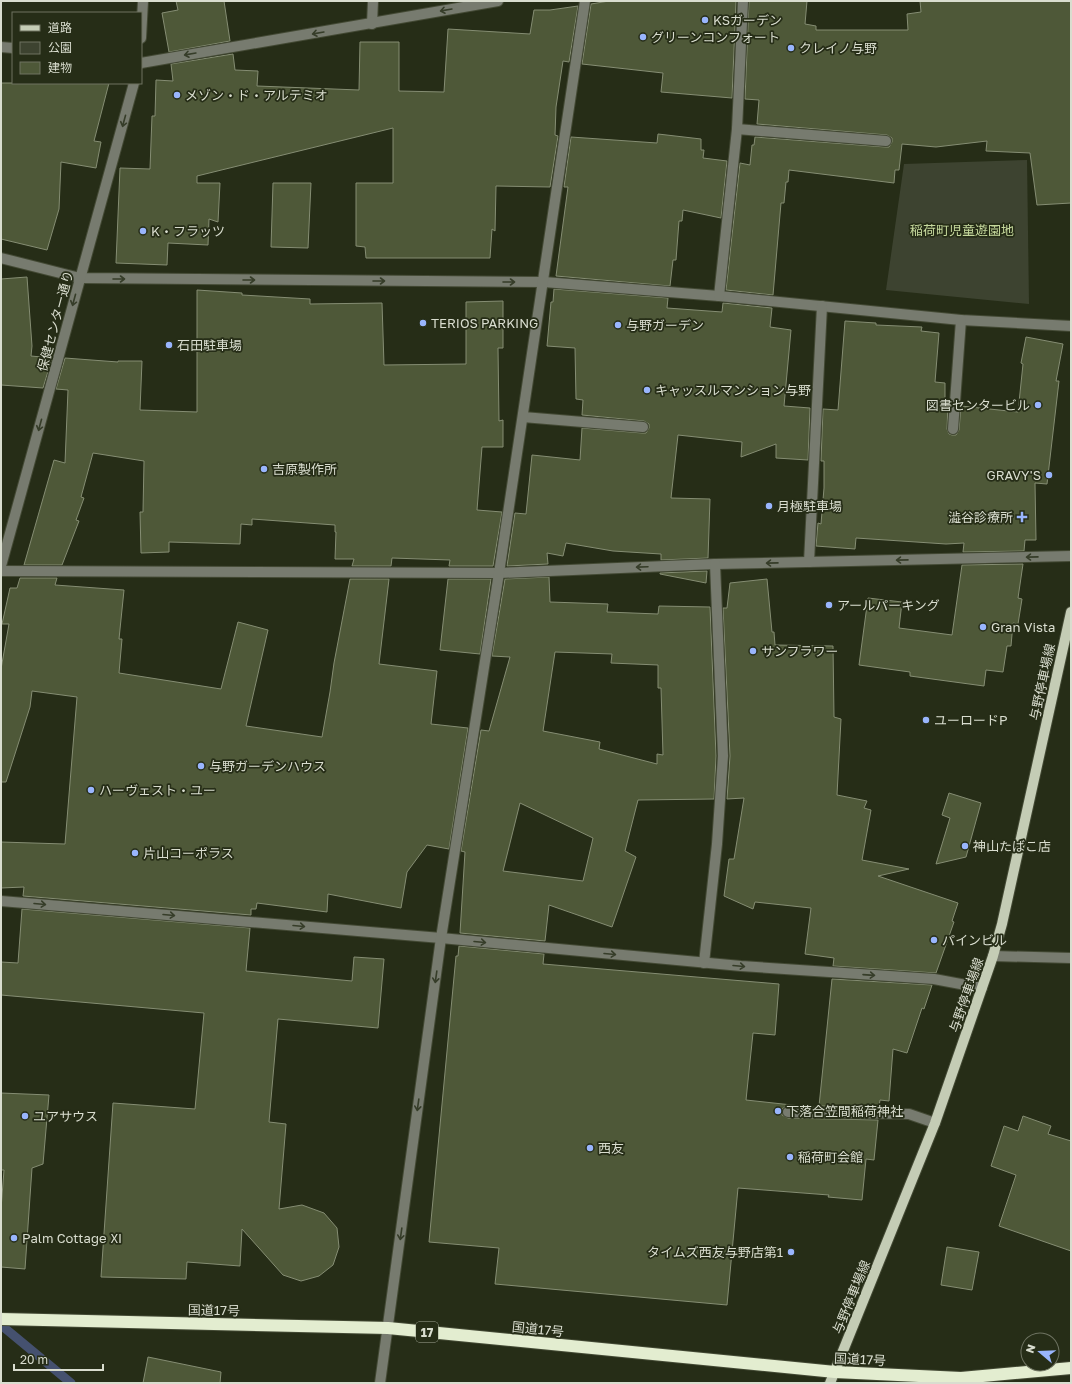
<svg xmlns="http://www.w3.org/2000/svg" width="1072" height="1384" viewBox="0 0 1072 1384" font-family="'Golos Text','Noto Sans JP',sans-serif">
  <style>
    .green { fill: #3d4330 }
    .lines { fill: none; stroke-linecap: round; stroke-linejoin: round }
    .stream { stroke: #45516f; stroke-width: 9 }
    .building { fill: #4e5838; stroke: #858d73; fill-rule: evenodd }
    .minor-casing { stroke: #434934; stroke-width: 12 }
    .major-casing { stroke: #434934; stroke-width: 12 }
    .highway-casing { stroke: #434934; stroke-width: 14 }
    .minor { stroke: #777b6f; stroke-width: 10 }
    .major { stroke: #c4ccb5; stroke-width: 10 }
    .highway { stroke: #e3edd0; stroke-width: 12 }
    .oneway { stroke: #363d29 }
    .poi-dot { fill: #99b5fd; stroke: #262d17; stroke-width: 1.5 }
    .labels { text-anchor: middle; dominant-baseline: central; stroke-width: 3.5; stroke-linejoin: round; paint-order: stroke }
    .shield { fill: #262d17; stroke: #a3a898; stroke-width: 1 }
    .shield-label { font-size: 12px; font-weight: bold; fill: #d9ddcf }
    .poi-label { font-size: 13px; fill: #d9ddcf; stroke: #262d17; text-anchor: start }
    .park-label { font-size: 13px; fill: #c6d99d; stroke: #262d17 }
    .street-label { font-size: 13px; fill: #d9ddcf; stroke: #262d17 }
  </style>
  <rect width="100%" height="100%" fill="#262d17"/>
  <!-- green -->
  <path class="green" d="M1027,160L1029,304L886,290L904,164Z"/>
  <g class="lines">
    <!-- stream -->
    <path class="stream" d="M1,1325L71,1383"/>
  </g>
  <!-- building -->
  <g class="building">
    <path d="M176,1H224L230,41L169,52L162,13L178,10Z"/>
    <path d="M609,1H736L732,98L661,92L663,73L582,64L591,4Z"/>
    <path d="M749,1H807L805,24L816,26V30H908L907,14L921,12L920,1H1071V203L1037,205L1030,153L986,151L987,141L936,147L902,144L899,170H895L894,183L789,170L788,182H786L784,203H781L773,295L726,290L740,163L750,165L752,145H754L755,137L885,147H889L892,142V138L887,135L757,124L759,100L745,99Z"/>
    <path d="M578,6L569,62L563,61L556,107L555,135L558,136L550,187L496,186L495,231L492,229L490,258H366L365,247L356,246V183H393V128L197,176V183H220L218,222L209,219L208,245L168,243L167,265L116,263L120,168L150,169L152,116H155L156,80L173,81L171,64L233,54L235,70L258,71L257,86L359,90L360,42H399V91L444,92L448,29L530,34L534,10H550Z"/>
    <path d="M1,83H109L94,141L101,142L96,168L61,162L59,209L47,250L1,239Z"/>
    <path d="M658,134L701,139V150H704L703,158L727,161L721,218L683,210L682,221H679L676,260H673L670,286L556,276L568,187H564L571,137L657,143Z"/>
    <path d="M273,183H311L308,248L271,247Z"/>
    <path d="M27,277L32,346L31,356L52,358L43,388L1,385V279Z"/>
    <path d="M554,289L668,298L667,308L722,312L723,303L772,308L770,327L791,330L784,406L810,408L808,460L776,458V444L741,457L742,442L678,435L671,498L710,499L708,558L661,560V554L613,551L566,543L563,556L547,553L548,564L507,566L515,513L526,514L532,455L580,460L582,428L642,433H646L649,428V424L644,421L582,415L583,400L576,399L575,348L547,346L551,302H553Z"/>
    <path d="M197,290L242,293V295L310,299V304L382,303L384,365L466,364V302L503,301V348H498L499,421L503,420V447H482L477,510L502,512L493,566H449L450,560L392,558L391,566H352L354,559H335L336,532H335V525L252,519V525L241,524L240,544L169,542V552L141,553L140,512H143L144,461L93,453L81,497L84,498L76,520L79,521L62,565H24L54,460L65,463L68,390L56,389L65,358L118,362V361H142L140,410L197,412Z"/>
    <path d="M845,321L876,323V325L922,327L921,331L939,333L935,382L945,383V404L948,405L947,429L949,434L952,435H956L959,430L961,406L1018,412L1023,364L1021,363L1026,337L1063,344L1056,381H1059L1047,484L1035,483L1036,540H1025L1024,551L963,552L964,543L946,544L856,538L855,549L816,546L818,523L821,524L824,488V461H821L823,409L838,410Z"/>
    <path d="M1023,564L1018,598L1022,599L1018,624L1013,623L1011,646H1007L1003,672L986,670L984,686L910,676V672L859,665L868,598L902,602L899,628L952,635L962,565Z"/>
    <path d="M707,571L706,583L660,574V573Z"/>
    <path d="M549,577L550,602L608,604L607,612L658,614L659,606L710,607L716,756L714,799L638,800L625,851L636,857L612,927L549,905L545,941L460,933L465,852L461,851L481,730L489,731L510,657L492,656L505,579ZM555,652L612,654L611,663L658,665V688H661L663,755L657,754V764L599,749L600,742L543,731ZM520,803L593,838L583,881L503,871Z"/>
    <path d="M20,578H57L55,585L124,590L119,639H122L119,673L221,689L238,622L268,630L246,726L322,737L330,692L334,663L350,579H389L379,664L437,671L431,724L468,728L449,849L427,845L407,872L401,908L328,894L327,912L257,903L256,909H251V915L23,896L24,887L1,888V842L65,844L77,697L32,691L30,707L6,782H1V669L9,624H2L10,588H17Z"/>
    <path d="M448,579H491L480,654L440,650Z"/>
    <path d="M767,579L772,632H774L775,645L833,646L834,717L841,719L837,795L867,801L864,808L871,810L862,860L909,869L878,876L958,903L952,921L954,922L936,973L833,966L834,958L805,954L811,908L755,902L753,909L724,896L729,859H734L744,798L727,799L730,756L723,608H727L730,583Z"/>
    <path d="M949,793L981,803L966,857L936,864L950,818L942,815Z"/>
    <path d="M22,909L250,928L246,971L352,981L354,957L384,959L378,1028L278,1019L269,1122L286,1124L279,1209L302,1205L324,1213L337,1228L339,1247L333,1265L319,1276L301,1281L283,1275L242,1229L240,1266L187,1262L186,1279L101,1277L113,1103L195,1109L204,1013L1,995V962L18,963Z"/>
    <path d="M459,946L544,954L543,964L779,984L775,1035L753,1033L746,1100L801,1106L785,1107L782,1109V1115L788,1118L878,1120L874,1160L866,1159L862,1200L828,1197L829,1195L738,1188L727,1305L495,1284L499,1248L429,1242L456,956H458Z"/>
    <path d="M832,979L932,985L924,1009L922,1008L907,1053L893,1049L889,1101L880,1100L879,1107L819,1106Z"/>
    <path d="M1,1093L49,1095L43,1164L32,1168L25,1269L1,1267V1209L4,1170H1Z"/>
    <path d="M1023,1116L1051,1126L1048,1134L1071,1141V1251L999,1226L1016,1175L991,1166L1004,1126L1018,1131Z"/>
    <path d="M947,1247L979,1252L972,1290L941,1285Z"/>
    <path d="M148,1357L221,1372L220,1383H143Z"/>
  </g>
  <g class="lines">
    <!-- minor casing -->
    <g class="minor-casing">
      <g id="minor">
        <path d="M372,24L373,1"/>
        <path d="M141,38L143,1"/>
        <path d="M1,47L13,48"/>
        <path d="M141,63L498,1"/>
        <path d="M737,129L886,141"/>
        <path d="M1,258L80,278L544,282L719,296L961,320L1071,326"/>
        <path d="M719,296L737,129L743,1"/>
        <path d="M523,417L643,427"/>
        <path d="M953,429L961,320"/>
        <path d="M809,562L822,306"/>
        <path d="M1,566L134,83"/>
        <path d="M1,571L499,573L715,564L1071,556"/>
        <path d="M1,901L441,938L741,966L934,979L982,988"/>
        <path d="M993,956L1071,958"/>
        <path d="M704,963L717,844L723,756L715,564"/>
        <path d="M788,1112L909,1114L935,1123"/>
        <path d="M380,1383L441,938L499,573L585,1"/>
      </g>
    </g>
    <!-- major casing -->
    <g class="major-casing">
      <path id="major" d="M830,1383L935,1123L993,956L1002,924L1071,612"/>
    </g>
    <!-- highway casing -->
    <g class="highway-casing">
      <path id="highway" d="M1,1319L388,1328L835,1372L961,1378L1071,1368"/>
    </g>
    <!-- minor -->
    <use href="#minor" class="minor"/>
    <!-- major -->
    <use href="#major" class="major"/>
    <!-- highway -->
    <use href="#highway" class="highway"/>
  </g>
  <!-- one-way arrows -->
  <defs><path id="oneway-shaft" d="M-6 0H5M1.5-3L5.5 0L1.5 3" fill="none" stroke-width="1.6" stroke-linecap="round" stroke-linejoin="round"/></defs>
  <g class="oneway">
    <use href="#oneway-shaft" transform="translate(446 10) rotate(170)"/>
    <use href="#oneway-shaft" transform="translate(318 33) rotate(170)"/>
    <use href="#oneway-shaft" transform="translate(190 54) rotate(170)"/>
    <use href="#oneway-shaft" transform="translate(124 121) rotate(105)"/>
    <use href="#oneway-shaft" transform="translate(119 279)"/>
    <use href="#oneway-shaft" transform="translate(249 280)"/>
    <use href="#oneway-shaft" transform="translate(379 281)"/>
    <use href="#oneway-shaft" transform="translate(509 282)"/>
    <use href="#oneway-shaft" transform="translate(74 300) rotate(105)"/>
    <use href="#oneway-shaft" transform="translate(40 425) rotate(105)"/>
    <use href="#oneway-shaft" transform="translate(1032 557) rotate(179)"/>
    <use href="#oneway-shaft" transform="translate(902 560) rotate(179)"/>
    <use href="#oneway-shaft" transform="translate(772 563) rotate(179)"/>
    <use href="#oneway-shaft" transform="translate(642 567) rotate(178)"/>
    <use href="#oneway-shaft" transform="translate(40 904) rotate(5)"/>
    <use href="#oneway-shaft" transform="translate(169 915) rotate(5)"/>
    <use href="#oneway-shaft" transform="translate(299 926) rotate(5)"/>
    <use href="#oneway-shaft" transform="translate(480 942) rotate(5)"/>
    <use href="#oneway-shaft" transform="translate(610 954) rotate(5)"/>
    <use href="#oneway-shaft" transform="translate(739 966) rotate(5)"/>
    <use href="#oneway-shaft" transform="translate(869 975) rotate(4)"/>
    <use href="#oneway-shaft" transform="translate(436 977) rotate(98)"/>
    <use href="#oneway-shaft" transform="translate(418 1105) rotate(98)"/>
    <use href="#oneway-shaft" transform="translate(401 1234) rotate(98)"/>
  </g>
  <!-- markers -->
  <g class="poi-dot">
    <circle cx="705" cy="20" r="4"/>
    <circle cx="643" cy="37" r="4"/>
    <circle cx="791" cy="48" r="4"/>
    <circle cx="177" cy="95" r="4"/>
    <circle cx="143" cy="231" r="4"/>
    <circle cx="423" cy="323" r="4"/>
    <circle cx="618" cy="325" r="4"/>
    <circle cx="169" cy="345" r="4"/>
    <circle cx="647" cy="390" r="4"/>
    <circle cx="1038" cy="405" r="4"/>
    <circle cx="264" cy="469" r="4"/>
    <circle cx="1049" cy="475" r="4"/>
    <circle cx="769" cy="506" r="4"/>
    <path d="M1020 511h4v4h4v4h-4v4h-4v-4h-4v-4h4z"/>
    <circle cx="829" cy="605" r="4"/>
    <circle cx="983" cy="627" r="4"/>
    <circle cx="753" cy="651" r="4"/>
    <circle cx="926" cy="720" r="4"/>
    <circle cx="201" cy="766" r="4"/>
    <circle cx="91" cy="790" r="4"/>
    <circle cx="965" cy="846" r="4"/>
    <circle cx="135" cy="853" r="4"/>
    <circle cx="934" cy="940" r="4"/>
    <circle cx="778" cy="1111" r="4"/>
    <circle cx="25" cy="1116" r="4"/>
    <circle cx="590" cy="1148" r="4"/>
    <circle cx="790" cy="1157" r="4"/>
    <circle cx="14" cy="1238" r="4"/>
    <circle cx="791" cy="1252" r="4"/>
  </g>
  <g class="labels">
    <!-- shield labels -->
    <rect class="shield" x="416" y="1322" width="22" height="20" rx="3"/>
    <g class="shield-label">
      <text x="427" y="1332">17</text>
    </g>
    <!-- poi labels -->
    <g class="poi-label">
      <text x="713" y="20">KSガーデン</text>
      <text x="651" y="37">グリーンコンフォート</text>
      <text x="799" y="48">クレイノ与野</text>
      <text x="185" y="95">メゾン・ド・アルテミオ</text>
      <text x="151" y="231">K・フラッツ</text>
      <text x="431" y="323">TERIOS PARKING</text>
      <text x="626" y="325">与野ガーデン</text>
      <text x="177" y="345">石田駐車場</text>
      <text x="655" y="390">キャッスルマンション与野</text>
      <text x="1030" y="405" text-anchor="end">図書センタービル</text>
      <text x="272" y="469">吉原製作所</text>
      <text x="1041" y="475" text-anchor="end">GRAVY'S</text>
      <text x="777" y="506">月極駐車場</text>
      <text x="1013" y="517" text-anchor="end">澁谷診療所</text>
      <text x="837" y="605">アールパーキング</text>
      <text x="991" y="627">Gran Vista</text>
      <text x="761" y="651">サンフラワー</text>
      <text x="934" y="720">ユーロードP</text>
      <text x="209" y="766">与野ガーデンハウス</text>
      <text x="99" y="790">ハーヴェスト・ユー</text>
      <text x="973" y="846">神山たばこ店</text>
      <text x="143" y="853">片山コーポラス</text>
      <text x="942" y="940">パインビル</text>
      <text x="786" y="1111">下落合笠間稲荷神社</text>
      <text x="33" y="1116">ユアサウス</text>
      <text x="598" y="1148">西友</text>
      <text x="798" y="1157">稲荷町会館</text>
      <text x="22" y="1238">Palm Cottage Ⅺ</text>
      <text x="783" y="1252" text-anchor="end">タイムズ西友与野店第1</text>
    </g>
    <!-- park labels -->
    <g class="park-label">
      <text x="962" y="230">稲荷町児童遊園地</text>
    </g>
    <!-- street labels -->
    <g class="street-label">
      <text transform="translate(55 321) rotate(-75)">保健センター通り</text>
      <text transform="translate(1042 682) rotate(-78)">与野停車場線</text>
      <text transform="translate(966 995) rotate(-71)">与野停車場線</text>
      <text transform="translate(851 1297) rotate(-68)">与野停車場線</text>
      <text transform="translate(214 1310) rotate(1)">国道17号</text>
      <text transform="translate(538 1329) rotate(6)">国道17号</text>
      <text transform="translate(860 1359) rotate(3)">国道17号</text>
    </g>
  </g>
  <!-- border -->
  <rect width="1072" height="1384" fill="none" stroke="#d9ddcf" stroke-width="4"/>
  <!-- legend -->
  <rect x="12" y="12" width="130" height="72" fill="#262d17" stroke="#6e7361"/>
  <rect x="20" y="25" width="20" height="6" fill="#c4ccb5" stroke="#6e7361"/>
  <text x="48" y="32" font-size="12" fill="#d9ddcf">道路</text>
  <rect x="20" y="42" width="20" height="12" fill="#3d4330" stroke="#6e7361"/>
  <text x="48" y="52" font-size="12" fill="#d9ddcf">公園</text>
  <rect x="20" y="62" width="20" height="12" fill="#4e5838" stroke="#6e7361"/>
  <text x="48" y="72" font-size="12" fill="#d9ddcf">建物</text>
  <!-- north arrow -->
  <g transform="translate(1040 1352) rotate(289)"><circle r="19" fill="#262d17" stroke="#6e7361"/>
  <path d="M0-3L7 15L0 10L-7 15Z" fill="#99b5fd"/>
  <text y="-6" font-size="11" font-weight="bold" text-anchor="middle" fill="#d9ddcf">N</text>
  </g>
  <!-- scale -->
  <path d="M14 1364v6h89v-6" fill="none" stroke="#d9ddcf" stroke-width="2"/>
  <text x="20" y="1364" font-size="12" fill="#d9ddcf" stroke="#262d17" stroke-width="3" paint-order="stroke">20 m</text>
</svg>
